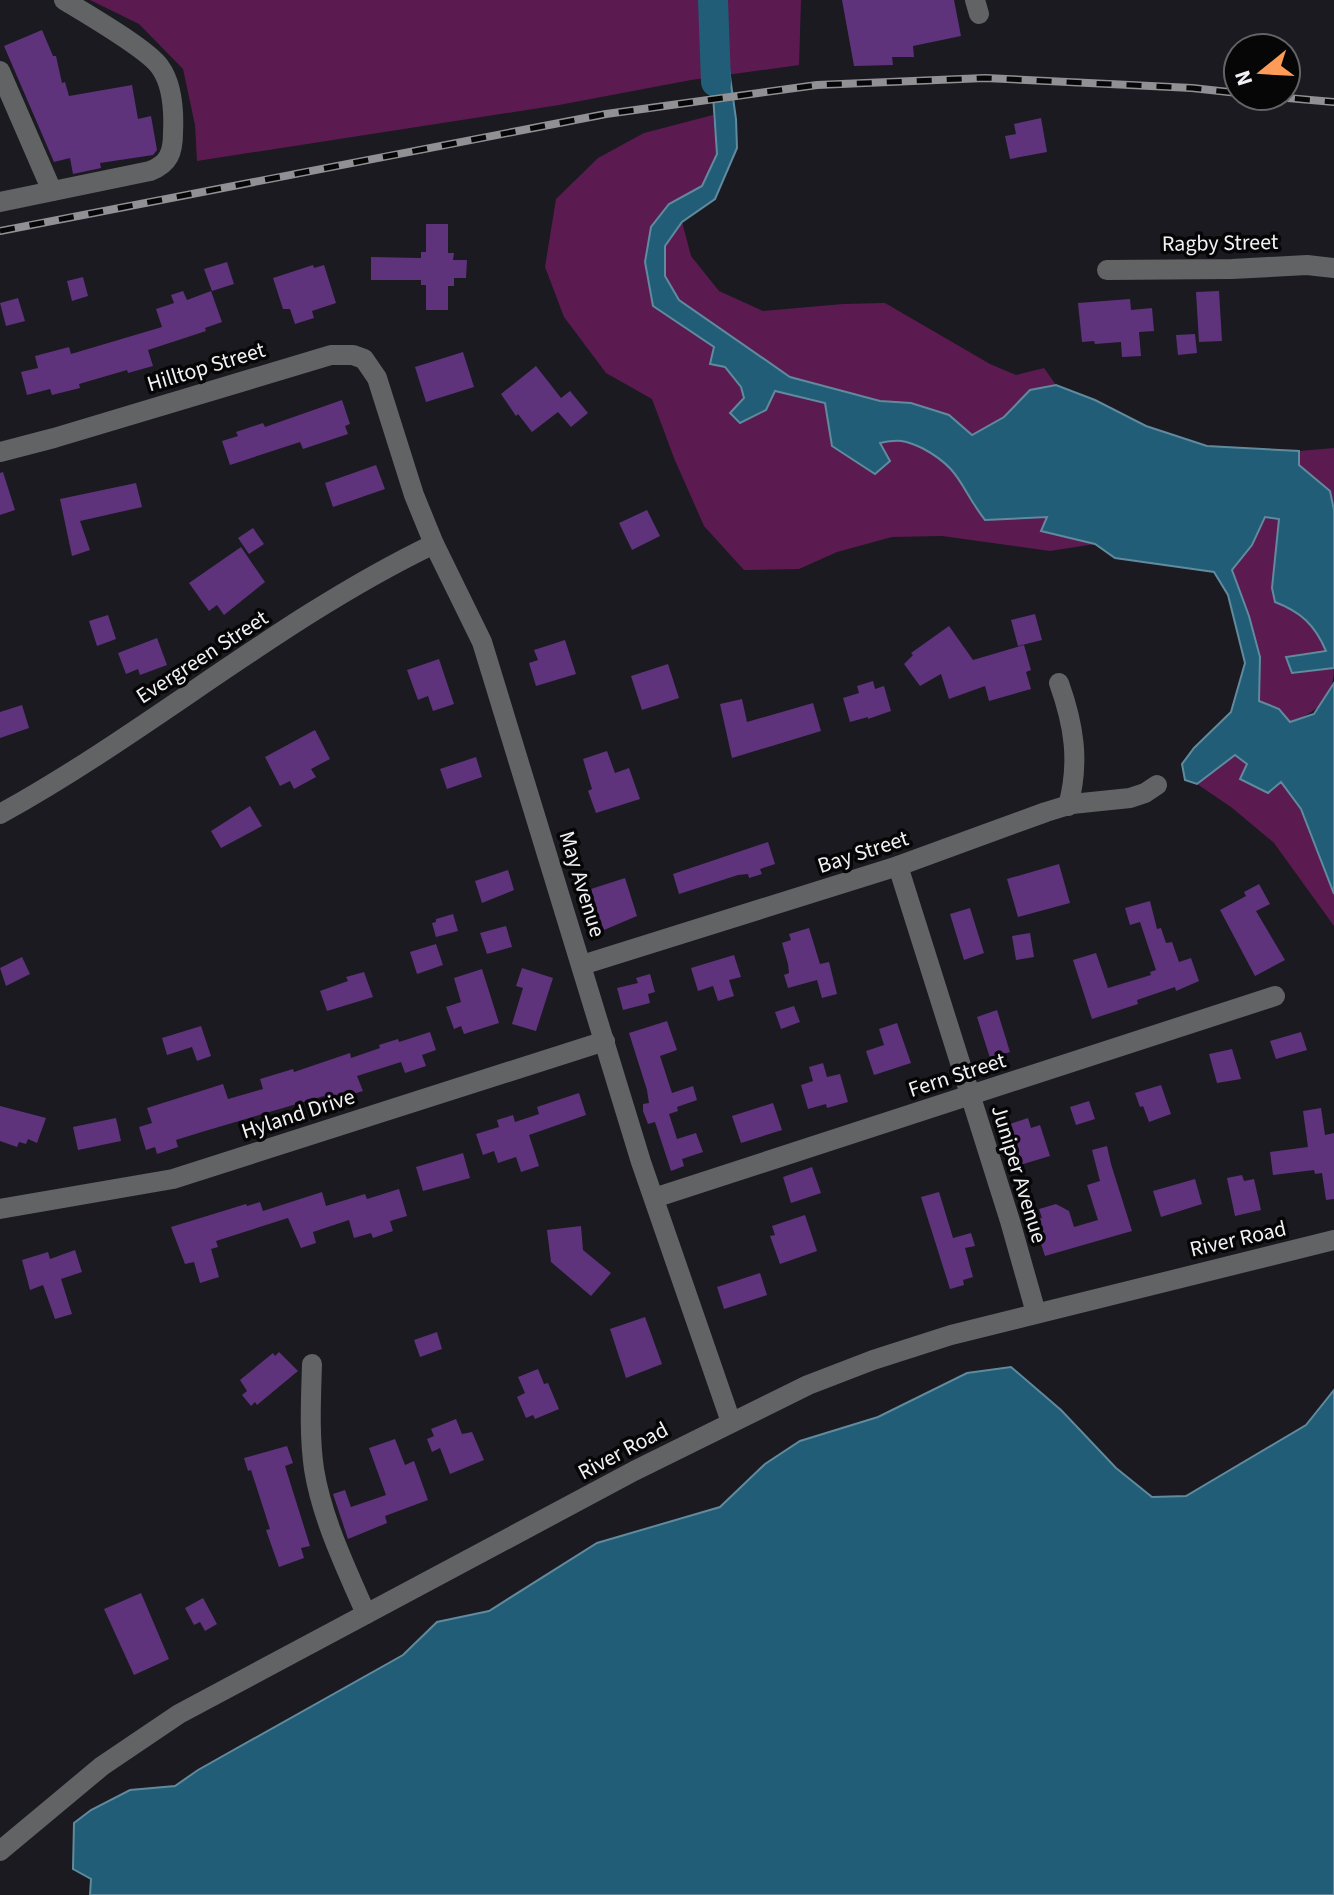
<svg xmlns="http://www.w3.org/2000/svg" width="1334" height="1895" viewBox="0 0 1334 1895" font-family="'Source Sans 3',sans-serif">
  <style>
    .green { fill: #5b1b50 }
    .water { fill: #225d77; stroke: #608a9d; stroke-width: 2 }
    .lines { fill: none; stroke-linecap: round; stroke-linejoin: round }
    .river { stroke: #225d77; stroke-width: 30 }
    .building { fill: #5e337c }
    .minor { stroke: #616365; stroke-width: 20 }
    .rail-casing { stroke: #909095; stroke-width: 8 }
    .rail { stroke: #060607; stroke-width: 5; stroke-dasharray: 15; stroke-linecap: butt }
    .labels { text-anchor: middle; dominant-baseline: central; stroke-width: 7; stroke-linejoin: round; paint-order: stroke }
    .street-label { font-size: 22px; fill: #f2f2f6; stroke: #060607 }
  </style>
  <rect width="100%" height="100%" fill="#1a1a20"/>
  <!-- green -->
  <g class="green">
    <path d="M90,0H801L799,65L691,80L559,105L197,161L195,125L183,69L139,24Z"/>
    <path d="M713,115L717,154L702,186L669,204L653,306L714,347L741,387L744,398L731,412L775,391L825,403L833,446L879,443L902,438L943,459L963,483L973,505L985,520L1048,517L1041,531L1095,544L1050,551L942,536L892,537L837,552L799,569L744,570L704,526L674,458L652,399L606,373L564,317L545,267L556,199L598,158L644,133Z"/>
    <path d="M682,222L691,256L719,291L763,311L843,304L885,303L990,364L1016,375L1044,368L1056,385L1030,390L1004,417L972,435L949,415L911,403L880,401L790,377L679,300L665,276V245Z"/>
    <path d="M1334,448V510L1330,491L1299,465V451Z"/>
    <path d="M1266,517L1279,519L1272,588L1287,607L1316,629L1326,652L1287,657L1292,673L1333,666L1334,668C1334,698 1317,713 1290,722L1279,709L1258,701L1260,657L1249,616L1232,569L1252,545Z"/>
    <path d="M1235,755L1247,764L1241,779L1281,782L1301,809L1334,894V926L1274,843L1231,807L1197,784Z"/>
  </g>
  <!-- water -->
  <g class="water">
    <path d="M717,22L726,48L736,119L737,148L715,199L682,222L665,246V276L679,300L790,377L880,401L911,403L949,415L972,435L1004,417L1030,390L1056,385L1095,400L1146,426L1207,446L1299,451V465L1330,491L1334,510V668L1292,673L1286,657L1326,651C1315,625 1301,612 1275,602L1272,588L1279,519L1265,517L1252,545L1232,570L1249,616L1260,657L1259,701L1279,709L1290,722L1314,714L1334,683V894L1301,809L1281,782L1268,793L1240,779L1247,764L1235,755L1197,784L1185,780L1182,764L1194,748L1231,712L1245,663L1228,595L1214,572L1115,558L1095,544L1041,531L1047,517L985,520C960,488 962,469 922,448C905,440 898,439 880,443L890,461L875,474L832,446L825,403L775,391L766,410L740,423L730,413L744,398L741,387L725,367L710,364L714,347L653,306L645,262L651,227L669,204L702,186L717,154L711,65Z"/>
    <path d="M1011,1367L1061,1410L1116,1468L1152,1497L1186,1496L1306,1425L1334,1390V1895H90L91,1879L73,1869L74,1823L91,1810L130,1790L175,1786L198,1770L403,1655L437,1622L489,1611L597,1543L720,1507L765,1464L800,1441L878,1417L967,1373Z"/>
  </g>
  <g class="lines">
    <!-- river -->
    <path class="river" d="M713,0L716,82"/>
  </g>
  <!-- building -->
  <g class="building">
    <path d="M842,0H954L961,36L913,46L914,57H892L893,65L854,66Z"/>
    <path d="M42,30L53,56H56L62,83L65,82L69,96L132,85L138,119L151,116L157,150L153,155L100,163L101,168L73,174L70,158L54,162L4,46Z"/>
    <path d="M1041,118L1047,152L1010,159L1005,136L1016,134L1014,124Z"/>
    <path d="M426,224H448V253H454L453,260H467L466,278H454V286H448V310H426V285H421V280H371V257L421,258V252H426Z"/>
    <path d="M227,262L234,284L212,291L204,269Z"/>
    <path d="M313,265L314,268L324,265L336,303L312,311L314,318L295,324L290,309H283L273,278Z"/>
    <path d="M83,277L88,296L72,301L67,281Z"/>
    <path d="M183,291L187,300L211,291L222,322L205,328L206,331L148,350L153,366L128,373L127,370L79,384L80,388L52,395L50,389L27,395L21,372L38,368L35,356L69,347L71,354L162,327L156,309L174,303L171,295Z"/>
    <path d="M1219,291L1222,341L1199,342L1196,292Z"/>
    <path d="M18,298L25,321L6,326L0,303Z"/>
    <path d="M1130,299L1131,310L1152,308L1154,331L1139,332L1141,356L1122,357L1121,342L1095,344L1094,341L1082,342L1078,303Z"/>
    <path d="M1195,334L1197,353L1178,355L1176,335Z"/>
    <path d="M463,352L474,387L426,402L415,367Z"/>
    <path d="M536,366L561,398L570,391L588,413L571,427L558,412L532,432L518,414L516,416L501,394Z"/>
    <path d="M342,400L350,424L345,426L348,434L303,449L300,442L230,465L222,441L238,436L236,432L263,423L265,427Z"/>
    <path d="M376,465L385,489L333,507L325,483Z"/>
    <path d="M3,472L15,510L0,515V473Z"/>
    <path d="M136,483L142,507L80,521L90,550L72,556L60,499Z"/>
    <path d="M647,510L660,536L632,550L619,523Z"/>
    <path d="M253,528L264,544L249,554L238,538Z"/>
    <path d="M241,547L265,582L224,615L217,605L209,611L189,583Z"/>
    <path d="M1035,614L1042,640L1018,646L1011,620Z"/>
    <path d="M108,615L116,639L97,646L89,621Z"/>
    <path d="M949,626L973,660L1024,645L1031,670L1026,672L1031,689L989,701L985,686L949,699L941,674L920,686L904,664L913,655L911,653Z"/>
    <path d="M157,638L167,665L140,675L138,669L126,674L118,653Z"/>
    <path d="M565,640L576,674L536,686L529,663L538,660L534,650Z"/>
    <path d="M439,659L454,704L433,711L428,696L418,700L407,670Z"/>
    <path d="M668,664L679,698L642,710L631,676Z"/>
    <path d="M873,681L875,689L884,686L891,711L868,719V717L850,722L843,698L859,693L857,686Z"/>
    <path d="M742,699L747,722L813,703L821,731L732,758L720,704Z"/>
    <path d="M22,705L29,728L0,738V712Z"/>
    <path d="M315,730L330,759L311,769L316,777L294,789L290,781L280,786L265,757Z"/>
    <path d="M607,751L615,773L629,768L640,799L596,813L588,791L592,789L583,759Z"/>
    <path d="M476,757L482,777L447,789L440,769Z"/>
    <path d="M250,806L262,826L221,848L211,831Z"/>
    <path d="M768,842L775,864L760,869L762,874L749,878L748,874L738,875L679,894L673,874Z"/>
    <path d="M1059,864L1070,903L1018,917L1007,879Z"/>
    <path d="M508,870L514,890L482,903L475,881Z"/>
    <path d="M625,878L637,916L604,930L601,922L597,923L592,907L596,906L591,889Z"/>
    <path d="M1259,884L1270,904L1256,911L1285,960L1255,976L1220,910L1246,896L1244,892Z"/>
    <path d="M1150,901L1157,929L1161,928L1166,943L1172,942L1179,962L1191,958L1199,981L1176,991L1175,987L1137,1000L1138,1004L1092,1019L1073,960L1096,953L1108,988L1151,975L1150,972L1156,970L1140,922L1130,925L1125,908Z"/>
    <path d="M970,908L984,953L964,960L950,914Z"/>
    <path d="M453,914L458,931L436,937L432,923L436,922V919Z"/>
    <path d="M506,926L512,947L487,954L480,933Z"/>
    <path d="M809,928L820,964L829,962L837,994L822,998L817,980L788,988L784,975L789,973L788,964L782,943L791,940L789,934Z"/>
    <path d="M1030,933L1034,957L1016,960L1012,936Z"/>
    <path d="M436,944L443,965L417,974L410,952Z"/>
    <path d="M734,955L741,977L729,980L734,996L718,1001L713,986L698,991L691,968Z"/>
    <path d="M22,957L30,974L6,986L0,968Z"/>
    <path d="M522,968L553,978L536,1031L512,1024L523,988L516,986Z"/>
    <path d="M482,969L499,1023L464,1034L461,1026L454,1029L446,1007L461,1002L454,978Z"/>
    <path d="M364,972L373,997L327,1011L320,991L348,981L346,977Z"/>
    <path d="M650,974L655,992L648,994L650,1003L623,1010L617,988L638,983L636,978Z"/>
    <path d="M794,1006L800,1022L781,1029L775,1012Z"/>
    <path d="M997,1010L1010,1052L990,1058L977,1017Z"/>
    <path d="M667,1021L677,1050L660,1056L672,1093L693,1086L697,1100L677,1107L678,1111L669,1114L677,1139L696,1133L703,1152L682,1159L684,1166L671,1171L655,1122L648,1124L643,1111V1104L649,1103L647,1090L629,1033Z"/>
    <path d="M897,1023L911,1063L874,1075L866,1051L884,1045L879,1029Z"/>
    <path d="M201,1026L211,1056L197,1061L192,1047L167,1055L162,1038Z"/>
    <path d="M430,1032L436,1050L422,1055L426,1066L405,1073L401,1062L357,1076L363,1091L326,1102L324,1096L205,1131L176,1140L178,1147L157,1154L155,1147L146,1150L139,1127L152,1123L147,1108L223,1084L228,1099L263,1089L260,1079L293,1069L294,1072L350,1053L351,1058L380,1048L379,1045L398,1039L399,1042Z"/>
    <path d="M1301,1032L1307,1050L1276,1059L1270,1041Z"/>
    <path d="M1232,1049L1241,1079L1217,1083L1209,1054Z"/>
    <path d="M823,1063L827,1077L840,1074L848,1102L827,1108L826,1104L808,1109L801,1085L813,1081L809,1067Z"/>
    <path d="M1161,1085L1171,1114L1149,1122L1143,1106L1140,1107L1135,1093Z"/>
    <path d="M579,1093L586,1115L529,1135L539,1166L521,1172L516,1157L498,1163L494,1151L483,1155L476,1134L499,1127L497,1120L513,1115L515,1122L539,1114L537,1107Z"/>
    <path d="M1089,1101L1095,1119L1076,1125L1070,1107Z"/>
    <path d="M773,1103L782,1130L741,1143L732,1116Z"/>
    <path d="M0,1106L46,1118L37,1143L28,1139L26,1144L19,1142L17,1147L0,1141Z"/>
    <path d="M1321,1108L1325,1135L1334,1133V1199L1326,1200L1322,1173L1315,1174L1314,1170L1273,1175L1270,1152L1308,1147L1303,1111Z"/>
    <path d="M116,1118L121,1141L78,1150L73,1127Z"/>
    <path d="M1028,1118L1031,1128L1040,1125L1050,1156L1020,1165L1019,1162L1013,1163L1004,1136L1010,1134L1007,1125Z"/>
    <path d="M1107,1146L1111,1164L1132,1231L1045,1256L1033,1220L1042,1218L1039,1209L1056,1204L1069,1211L1074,1227L1098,1220L1087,1185L1100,1181L1092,1150Z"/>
    <path d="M463,1153L470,1178L423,1191L416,1167Z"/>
    <path d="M812,1167L821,1193L791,1203L783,1177Z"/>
    <path d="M1242,1175L1244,1181L1254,1179L1261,1210L1235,1216L1227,1178Z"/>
    <path d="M1195,1179L1202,1204L1161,1217L1153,1191Z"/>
    <path d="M399,1189L407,1216L390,1221L393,1231L373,1238L371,1233L354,1238L349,1220L313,1232L316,1243L301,1248L288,1218L216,1241L218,1247L211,1249L219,1277L200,1283L194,1262L185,1264L171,1227L246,1204L247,1206L260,1202L263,1211L322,1192L326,1206L365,1194L367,1199Z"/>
    <path d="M939,1192L953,1238L971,1233L975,1246L965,1248L973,1277L963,1280L964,1285L950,1289L921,1197Z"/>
    <path d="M805,1215L817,1251L780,1264L770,1236L775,1235L772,1226Z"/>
    <path d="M581,1226L583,1250L611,1273L591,1296L551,1262L547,1230Z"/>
    <path d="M75,1250L82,1272L61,1279L72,1314L55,1319L43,1285L30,1290L22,1260L48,1252L50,1259Z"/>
    <path d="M760,1273L767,1295L724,1309L717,1287Z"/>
    <path d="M645,1317L662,1364L626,1378L610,1329Z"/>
    <path d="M437,1332L442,1349L420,1357L414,1340Z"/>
    <path d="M279,1352L298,1371L257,1405L255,1402L251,1406L242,1395L247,1391L240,1380L273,1353L275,1356Z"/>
    <path d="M538,1369L544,1384L548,1383L559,1409L535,1419L533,1415L526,1418L517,1397L525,1393L518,1377Z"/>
    <path d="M456,1419L462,1434L472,1432L484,1460L450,1474L440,1448L432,1452L427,1439L434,1436L431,1429Z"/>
    <path d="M395,1439L405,1465L414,1461L428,1500L385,1516L387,1523L348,1539L333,1494L345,1490L351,1507L386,1495L369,1448Z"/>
    <path d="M287,1446L293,1463L285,1466L310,1546L301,1548L304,1558L279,1567L266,1530L270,1529L251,1470L248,1471L244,1458Z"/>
    <path d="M141,1593L169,1659L134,1675L104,1609Z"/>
    <path d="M203,1598L217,1624L205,1631L200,1622L194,1625L185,1608Z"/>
  </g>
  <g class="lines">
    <!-- minor -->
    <g class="minor">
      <path d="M975,0L979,14"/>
      <path d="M0,71L52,191"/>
      <path d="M0,202L150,171C169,164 173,152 173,133C174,112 173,85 160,67C148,49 85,13 64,0"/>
      <path d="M1107,270L1232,269L1307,265L1334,268"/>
      <path d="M0,452L54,438L331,355H353L364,359L377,378L414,495L434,544L482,642L641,1162L731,1422"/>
      <path d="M1059,683C1074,725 1080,762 1068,806"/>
      <path d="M0,814C149,732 280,618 434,544"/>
      <path d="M898,866L1010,1221L1036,1313"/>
      <path d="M582,965L898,866L1046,812L1072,804L1130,798L1145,793L1157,785"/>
      <path d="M654,1198L1275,996"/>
      <path d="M0,1209L173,1179L605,1041"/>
      <path d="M312,1364C311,1399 309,1434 314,1469C322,1519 346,1568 366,1614"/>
      <path d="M0,1851L102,1766L179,1714L634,1471L808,1385L873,1360L951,1335L1334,1240"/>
    </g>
    <!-- rail casing -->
    <g class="rail-casing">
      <g id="rail">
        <path d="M1265,96L1334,102"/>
        <path d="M0,231L606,114L817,85L985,78L1192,88L1238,93"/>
      </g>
    </g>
    <!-- rail -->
    <use href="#rail" class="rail"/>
  </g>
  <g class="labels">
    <!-- street labels -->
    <g class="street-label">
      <text transform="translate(1220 243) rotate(-1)">Ragby Street</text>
      <text transform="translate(206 367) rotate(-17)">Hilltop Street</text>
      <text transform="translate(202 657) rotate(-33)">Evergreen Street</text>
      <text transform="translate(863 852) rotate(-18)">Bay Street</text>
      <text transform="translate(582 884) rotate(73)">May Avenue</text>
      <text transform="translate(957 1075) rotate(-18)">Fern Street</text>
      <text transform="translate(298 1114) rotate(-18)">Hyland Drive</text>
      <text transform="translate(1019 1174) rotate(73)">Juniper Avenue</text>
      <text transform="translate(1238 1239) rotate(-13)">River Road</text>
      <text transform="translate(623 1451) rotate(-28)">River Road</text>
    </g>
  </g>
  <!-- north arrow -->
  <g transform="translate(1262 72) rotate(252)"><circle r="38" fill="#060607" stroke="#646467" stroke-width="2"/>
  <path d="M0-6L14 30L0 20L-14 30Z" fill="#fe9b58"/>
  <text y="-12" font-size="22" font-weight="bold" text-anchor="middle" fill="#f2f2f6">N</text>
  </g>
</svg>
